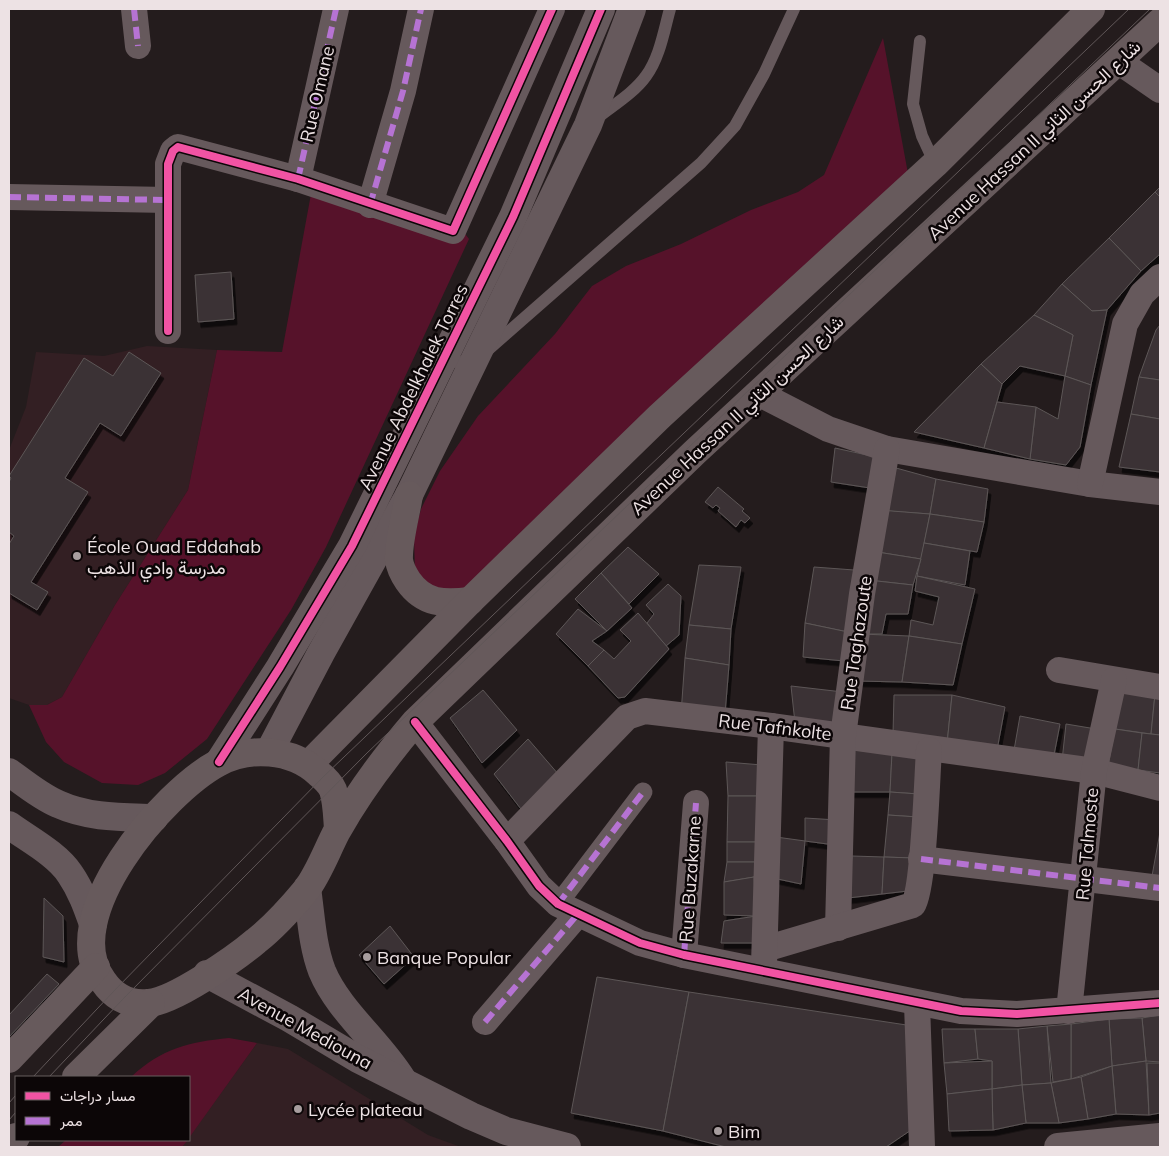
<svg xmlns="http://www.w3.org/2000/svg" width="1169" height="1156" viewBox="0 0 1169 1156" font-family="Mulish,Vazirmatn,sans-serif">
  <style>
    .built { fill: #331f23 }
    .green { fill: #56122a }
    .building { fill: #3a3334; stroke: #5d5657; filter: url(#shadow) }
    .lines { fill: none; stroke-linecap: round; stroke-linejoin: round }
    .service { stroke: #66595c; stroke-width: 12 }
    .pedestrian { stroke: #66595c; stroke-width: 19 }
    .minor { stroke: #66595c; stroke-width: 26 }
    .tertiary { stroke: #66595c; stroke-width: 28 }
    .trunk { stroke: #675a5c; stroke-width: 28 }
    .tram { stroke: #605758; stroke-width: 1 }
    .quiet { stroke: #b673d3; stroke-width: 6; stroke-dasharray: 12 6; stroke-linecap: butt }
    .cycleway-casing { stroke: #0c0607; stroke-width: 11 }
    .cycleway { stroke: #f153a3; stroke-width: 8 }
    .poi-dot { fill: #a79d9e; stroke: #0c0607; stroke-width: 2 }
    .labels { text-anchor: middle; dominant-baseline: central; stroke-width: 5; stroke-linejoin: round; paint-order: stroke }
    .street-label { font-size: 18px; fill: #ede2e4; stroke: #0c0607 }
    .poi-label { font-size: 18px; fill: #ede2e4; stroke: #0c0607; text-anchor: start }
  </style>
  <defs>
    <filter id="shadow"><feDropShadow dx="3" dy="5.5" stdDeviation="0" flood-color="#0009"/></filter>
  </defs>
  <rect width="100%" height="100%" fill="#241c1d"/>
  <!-- built -->
  <g class="built">
    <path d="M147,346L217,350L188,490L115,605L62,697L47,705H29L9,698V450L26,407L36,352L104,356Z"/>
    <path d="M257,1043L288,1049L428,1135L461,1147H182Z"/>
  </g>
  <!-- green -->
  <g class="green">
    <path d="M883,38L909,179L462,598L434,592L415,573L414,536L421,509L440,471L478,416L555,334L592,286L626,266L681,244L751,210L798,192L824,175Z"/>
    <path d="M311,194L460,227L469,239L326,547L291,610L207,739L165,773L138,785L102,783L64,762L46,742L29,705H47L62,697L115,605L188,490L217,350L282,352Z"/>
    <path d="M229,1038L257,1043L189,1138V1077H131C162,1048 189,1042 229,1038Z"/>
    <path d="M66,1140H188L182,1147H58Z"/>
  </g>
  <!-- building -->
  <g class="building">
    <path d="M1160,187V197L1155,192Z"/>
    <path d="M1155,192L1160,197V254L1141,271L1109,238Z"/>
    <path d="M1109,238L1141,271L1107,310L1092,311L1062,284Z"/>
    <path d="M231,272L234,319L198,322L195,275Z"/>
    <path d="M1062,284L1092,311L1107,310L1091,385L1065,376L1073,335L1034,315Z"/>
    <path d="M1034,315L1073,335L1065,376L1020,366L1002,384L981,364Z"/>
    <path d="M1160,325V380L1139,377L1156,330Z"/>
    <path d="M129,352L161,373L121,436L100,423L65,478L88,492L31,582L48,592L37,610L9,593V544L14,536L9,532V482L11,478L9,476L84,358L113,376Z"/>
    <path d="M981,364L1002,384L984,448L914,432Z"/>
    <path d="M1065,376L1091,385L1080,447L1066,465L1030,459L1036,407L1058,419Z"/>
    <path d="M1139,377L1160,380V419L1131,414Z"/>
    <path d="M997,402L1036,407L1030,459L984,448Z"/>
    <path d="M1131,414L1160,419V472L1119,467Z"/>
    <path d="M835,448L876,457L870,488L831,482Z"/>
    <path d="M896,468L936,479L930,514L888,511Z"/>
    <path d="M936,479L988,489L984,522L930,514Z"/>
    <path d="M718,487L744,509L742,511L750,518L745,523L741,520L736,527L718,511L720,508L716,505L713,508L705,502Z"/>
    <path d="M879,510L930,514L921,559L871,551Z"/>
    <path d="M930,514L984,522L977,552L924,543Z"/>
    <path d="M924,543L970,551L965,585L917,576Z"/>
    <path d="M628,547L659,574L629,604L601,573Z"/>
    <path d="M871,551L921,559L913,585L868,580Z"/>
    <path d="M699,565L741,567L731,629L689,625Z"/>
    <path d="M814,567L854,570L848,632L805,623Z"/>
    <path d="M601,573L632,608L607,631L575,599Z"/>
    <path d="M917,576L975,589L962,644L909,636L911,620L933,625L939,597L915,591Z"/>
    <path d="M868,580L913,585L908,614H886L882,634H861Z"/>
    <path d="M668,584L681,596L679,635L666,646L647,623L654,614L646,605Z"/>
    <path d="M578,609L607,631L592,641L604,650L588,666L556,634Z"/>
    <path d="M638,613L669,649L625,697L618,698L588,666L604,650L614,659L631,641L620,630Z"/>
    <path d="M805,623L848,632L844,661L803,657Z"/>
    <path d="M689,625L731,629L729,665L685,658Z"/>
    <path d="M861,634L909,636L902,682L857,681Z"/>
    <path d="M909,636L962,644L953,685L902,682Z"/>
    <path d="M685,658L729,665L725,714H681Z"/>
    <path d="M791,686L843,692L839,726L795,723Z"/>
    <path d="M1121,689L1155,694L1151,734L1115,729Z"/>
    <path d="M483,690L517,730L482,763L450,718Z"/>
    <path d="M1155,694H1160V735L1151,734Z"/>
    <path d="M894,695H952L947,744L893,734Z"/>
    <path d="M952,695L1005,707L997,750L947,744Z"/>
    <path d="M1020,716L1060,724L1054,755L1013,756Z"/>
    <path d="M1066,724L1096,729L1085,765L1062,761Z"/>
    <path d="M1115,729L1142,733L1138,770L1108,766Z"/>
    <path d="M1142,733L1160,735V773L1138,770Z"/>
    <path d="M528,739L559,775L524,813L494,774Z"/>
    <path d="M853,750L892,753L890,792H850Z"/>
    <path d="M892,753L915,756L921,767L919,794L890,792Z"/>
    <path d="M726,762L762,765L759,796H728Z"/>
    <path d="M890,792L919,794L918,817L888,815Z"/>
    <path d="M728,796H759L760,842H727Z"/>
    <path d="M888,815L918,817L914,858L884,857Z"/>
    <path d="M805,818L837,820L835,845L805,841Z"/>
    <path d="M1160,832V877L1152,876Z"/>
    <path d="M776,837L805,841L801,884L773,878Z"/>
    <path d="M727,842H760L759,862H727Z"/>
    <path d="M852,856L884,857L882,894L848,898Z"/>
    <path d="M884,857L914,858L908,891L882,894Z"/>
    <path d="M727,862H759L754,877L724,882Z"/>
    <path d="M754,877L756,916L724,915V882Z"/>
    <path d="M44,898L63,916L64,962L43,957Z"/>
    <path d="M756,916L761,943H721L724,921Z"/>
    <path d="M390,926L414,957L384,984L359,955Z"/>
    <path d="M47,974L59,984L9,1037V1015Z"/>
    <path d="M597,977L689,992L663,1131L571,1113Z"/>
    <path d="M689,992L913,1026L920,1124L886,1147H726L663,1131Z"/>
    <path d="M1160,1015V1062L1146,1061L1142,1018Z"/>
    <path d="M1142,1018L1146,1061L1112,1066L1109,1019Z"/>
    <path d="M1109,1019L1112,1066L1071,1079V1024Z"/>
    <path d="M1071,1024V1079L1053,1082L1047,1026Z"/>
    <path d="M1047,1026L1051,1083L1022,1085L1018,1029Z"/>
    <path d="M942,1029H975L978,1059L944,1063Z"/>
    <path d="M975,1029H1018L1022,1085L992,1089V1061L978,1059Z"/>
    <path d="M992,1061V1089L947,1094L944,1063Z"/>
    <path d="M1146,1061L1149,1115L1116,1114L1112,1066Z"/>
    <path d="M1147,1063H1160V1113L1149,1115Z"/>
    <path d="M1112,1066L1116,1114L1088,1119L1081,1077Z"/>
    <path d="M1081,1077L1088,1119L1059,1123L1051,1083Z"/>
    <path d="M1051,1083L1059,1123H1026L1022,1085Z"/>
    <path d="M1022,1085L1026,1123L993,1130L992,1089Z"/>
    <path d="M992,1089L993,1130L949,1131L947,1094Z"/>
  </g>
  <g class="lines">
    <!-- service -->
    <g class="service">
      <path d="M920,41L913,104L922,136L935,164"/>
      <path d="M596,119C612,106 634,93 646,76C660,57 664,30 670,9"/>
      <path d="M442,361L473,363L701,163L735,126L764,74L794,9"/>
    </g>
    <!-- pedestrian -->
    <path class="pedestrian" d="M558,904L643,792"/>
    <!-- minor -->
    <g class="minor">
      <path d="M134,9L138,46"/>
      <path d="M1118,61L1160,90"/>
      <path d="M298,179L336,9"/>
      <path d="M9,197L168,200"/>
      <path d="M370,205L403,91L421,9"/>
      <path d="M168,331V164L173,151L178,147L298,179L453,231L552,9"/>
      <path d="M760,394L828,429L887,449L1090,484L1160,492"/>
      <path d="M1090,484L1125,324L1142,294L1160,277"/>
      <path d="M1059,670L1160,687"/>
      <path d="M415,722L507,841L539,886L558,904L640,943L684,955L961,1011L1017,1014L1160,1003"/>
      <path d="M507,841L627,717L645,711L771,726L1094,771L1160,788"/>
      <path d="M921,859L1160,888"/>
      <path d="M838,928L843,736L862,594L887,449"/>
      <path d="M765,949L913,905C924,889 927,776 929,750"/>
      <path d="M684,955L696,803"/>
      <path d="M764,965L771,726"/>
      <path d="M917,1004L922,1147"/>
      <path d="M1069,1011L1094,771L1114,680"/>
      <path d="M485,1022L577,915"/>
    </g>
    <!-- tertiary -->
    <g class="tertiary">
      <path d="M269,752L321,653L409,495L588,125L632,9"/>
      <path d="M219,762L280,667L352,546L513,217L601,9"/>
      <path d="M9,772C24,783 41,797 58,804C89,818 121,817 154,818"/>
      <path d="M9,825C28,839 57,854 70,874C81,890 87,907 93,924"/>
      <path d="M307,888C311,915 312,945 322,971C338,1010 379,1042 402,1079"/>
      <path d="M207,974L289,1018L358,1059L471,1116L506,1131L567,1147"/>
      <path d="M1058,1147L1160,1137"/>
    </g>
    <!-- trunk -->
    <g class="trunk">
      <path d="M409,495C406,514 398,542 399,560C400,568 404,575 408,581C424,604 444,604 470,601"/>
      <path d="M309,764L470,601L660,416L935,164L1091,9"/>
      <path d="M338,829C337,817 337,802 333,790C330,783 323,777 318,773C292,749 249,746 218,763C164,792 55,917 103,981C114,997 129,1005 148,1003C173,1002 236,958 256,941C274,927 291,908 306,890C319,873 327,850 337,831C359,792 386,756 415,722L695,452L1160,22"/>
      <path d="M9,1059L96,967"/>
      <path d="M76,1077L151,1003"/>
      <path d="M9,1144L16,1137"/>
    </g>
    <!-- tram -->
    <g class="tram">
      <path d="M33,1077L113,992L323,777L1129,9"/>
      <path d="M49,1077L122,1000L367,753L1150,9"/>
      <path d="M9,1103L16,1095"/>
      <path d="M9,1120L16,1112"/>
    </g>
    <!-- quiet -->
    <g class="quiet">
      <path d="M134,9L138,46"/>
      <path d="M298,179L336,9"/>
      <path d="M9,197L168,200"/>
      <path d="M370,205L403,91L421,9"/>
      <path d="M921,859L1160,888"/>
      <path d="M558,904L643,792"/>
      <path d="M684,955L696,803"/>
      <path d="M485,1022L577,915"/>
    </g>
    <!-- cycleway casing -->
    <g class="cycleway-casing">
      <g id="cycleway">
        <path d="M168,331V164L173,151L178,147L298,179L453,231L552,9"/>
        <path d="M415,722L507,841L539,886L558,904L640,943L684,955L961,1011L1017,1014L1160,1003"/>
        <path d="M219,762L280,667L352,546L513,217L601,9"/>
      </g>
    </g>
    <!-- cycleway -->
    <use href="#cycleway" class="cycleway"/>
  </g>
  <!-- markers -->
  <g class="poi-dot">
    <circle cx="77" cy="556" r="5"/>
    <circle cx="367" cy="957" r="5"/>
    <circle cx="298" cy="1109" r="5"/>
    <circle cx="718" cy="1131" r="5"/>
  </g>
  <g class="labels">
    <!-- street labels -->
    <g class="street-label">
      <text transform="translate(317 94) rotate(-77)">Rue Omane</text>
      <text transform="translate(1034 140) rotate(-43)">Avenue Hassan II شارع الحسن الثاني</text>
      <text transform="translate(413 387) rotate(-64)">Avenue Abdelkhalek Torres</text>
      <text transform="translate(737 415) rotate(-43)">Avenue Hassan II شارع الحسن الثاني</text>
      <text transform="translate(856 643) rotate(-82)">Rue Taghazoute</text>
      <text transform="translate(775 727) rotate(7)">Rue Tafnkolte</text>
      <text transform="translate(1087 844) rotate(-85)">Rue Talmoste</text>
      <text transform="translate(690 879) rotate(-86)">Rue Buzakarne</text>
      <text transform="translate(305 1028) rotate(29)">Avenue Mediouna</text>
    </g>
    <!-- poi labels -->
    <g class="poi-label">
      <text x="87" y="546">École Ouad Eddahab<tspan x="87" dy="21">مدرسة وادي الذهب</tspan></text>
      <text x="377" y="957">Banque Popular</text>
      <text x="308" y="1109">Lycée plateau</text>
      <text x="728" y="1131">Bim</text>
    </g>
  </g>
  <!-- border -->
  <rect width="1169" height="1156" fill="none" stroke="#ede2e4" stroke-width="20"/>
  <!-- legend -->
  <rect x="15" y="1076" width="175" height="65" fill="#0c0607" stroke="#665e5f"/>
  <rect x="25" y="1092" width="25" height="8" fill="#f153a3" stroke="#665e5f"/>
  <text x="60" y="1101" font-size="15" fill="#ede2e4">مسار دراجات</text>
  <rect x="25" y="1117" width="25" height="8" fill="#b673d3" stroke="#665e5f"/>
  <text x="60" y="1126" font-size="15" fill="#ede2e4">ممر</text>
</svg>
